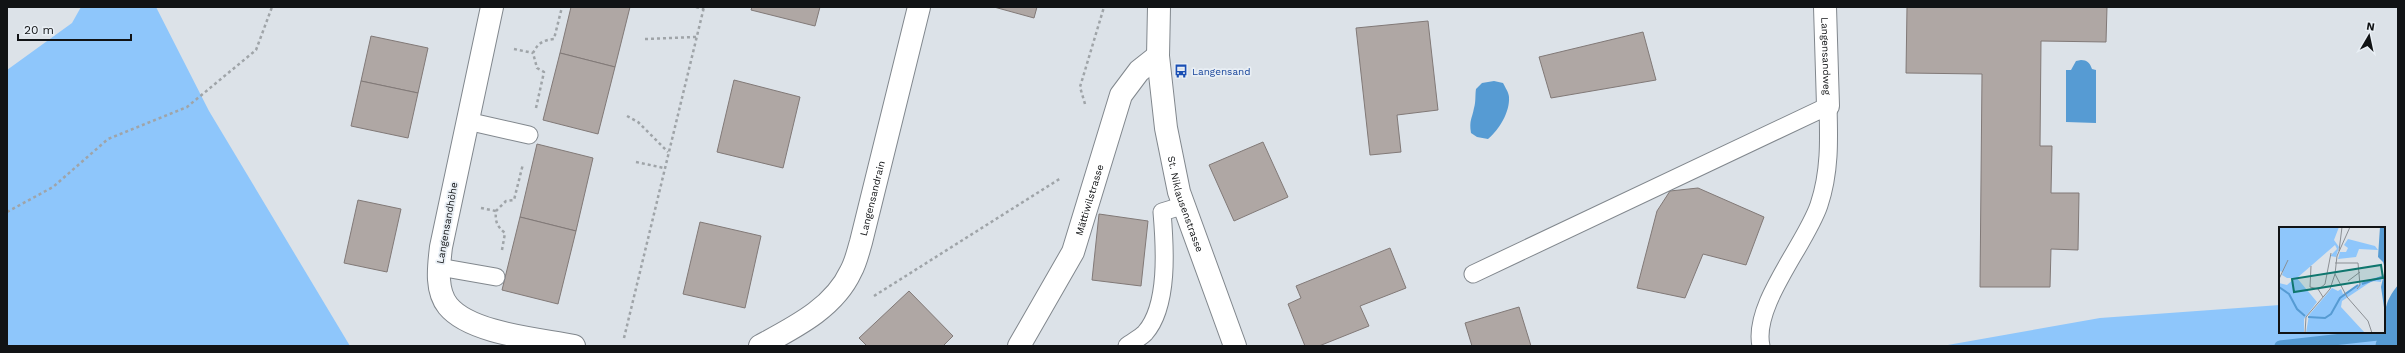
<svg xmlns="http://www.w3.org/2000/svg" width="2405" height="353" viewBox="0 0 2405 353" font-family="'Work Sans',sans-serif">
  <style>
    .green { fill: #8ec6fb }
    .water { fill: #569bd3 }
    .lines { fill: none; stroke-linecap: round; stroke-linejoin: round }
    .stream { stroke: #569bd3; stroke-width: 11 }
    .building { fill: #afa7a4; stroke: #817977 }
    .service-casing { stroke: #81878d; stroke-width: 19 }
    .minor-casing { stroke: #81878d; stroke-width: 24 }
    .tertiary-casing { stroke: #81878d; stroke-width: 24 }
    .path { stroke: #9fa4a8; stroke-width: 2.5; stroke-dasharray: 3 3; stroke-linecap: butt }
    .service { stroke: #fff; stroke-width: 17 }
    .minor { stroke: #fff; stroke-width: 22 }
    .tertiary { stroke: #fff; stroke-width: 22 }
    .labels { text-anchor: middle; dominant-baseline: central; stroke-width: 3.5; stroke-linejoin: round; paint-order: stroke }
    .street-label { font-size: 10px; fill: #111315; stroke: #e9eff5 }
    .transit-label { font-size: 10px; fill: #164399; stroke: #e9eff5; text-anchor: start }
    .inset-river { fill: none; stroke: #569bd3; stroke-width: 2 }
    .inset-road { fill: none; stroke: #8b8f94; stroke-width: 1 }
    .view { fill: #0f766e; fill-opacity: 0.15; stroke: #0f766e; stroke-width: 2 }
    .inset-edge { fill: none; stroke: #111315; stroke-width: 2 }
  </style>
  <rect width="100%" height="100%" fill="#dce2e8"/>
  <!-- green -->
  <g class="green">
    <path d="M81,7H156L209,111L350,346H7V70L72,23Z"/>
    <path d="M2280,305V332H2379L2375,346H1942L2100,318Z"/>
  </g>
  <!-- water -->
  <g class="water">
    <path d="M2081,60C2087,60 2090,63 2092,69L2096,70V123L2066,122V70H2071L2076,61Z"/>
    <path d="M1494,81L1503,83C1505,87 1509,93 1509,97C1510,112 1499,130 1488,139L1477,137L1471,133C1469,120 1472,119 1474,108C1476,102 1475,95 1476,89L1482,83Z"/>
    <path d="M2398,285V346H2375L2379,332H2384C2384,311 2385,301 2398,285Z"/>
  </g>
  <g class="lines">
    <!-- stream -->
    <path class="stream" d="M2280,346L2378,335"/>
  </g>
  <!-- building -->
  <g class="building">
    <path d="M571,7H630L615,67L560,53Z"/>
    <path d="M752,7H820L815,26L751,10Z"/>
    <path d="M994,7H1037L1034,18Z"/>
    <path d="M1907,7H2107L2106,42L2041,41L2040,146H2052L2051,193H2079L2078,250L2051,249L2050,287H1980L1982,74L1906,73Z"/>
    <path d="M1428,21L1438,110L1397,115L1401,152L1370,155L1356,28Z"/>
    <path d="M1643,32L1656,80L1551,98L1539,57Z"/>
    <path d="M371,36L428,48L418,93L361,81Z"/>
    <path d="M560,53L615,67L598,134L543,120Z"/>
    <path d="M734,80L800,97L783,168L717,152Z"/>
    <path d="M361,81L418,93L408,138L351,126Z"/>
    <path d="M1263,142L1288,197L1234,221L1209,165Z"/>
    <path d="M537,144L593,158L576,231L520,217Z"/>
    <path d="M1698,188L1764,217L1746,265L1703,254L1685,298L1637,288L1657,211L1670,191Z"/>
    <path d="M358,200L401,209L387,272L344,263Z"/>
    <path d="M1099,214L1148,221L1141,286L1092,280Z"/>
    <path d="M520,217L576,231L558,304L502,290Z"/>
    <path d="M700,222L761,236L745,308L683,294Z"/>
    <path d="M1390,248L1406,288L1360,306L1369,326L1319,346H1305L1288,304L1301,298L1296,286Z"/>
    <path d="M909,291L953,336L943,346H867L859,338Z"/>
    <path d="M1519,307L1531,346H1472L1465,323Z"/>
  </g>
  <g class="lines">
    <!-- service casing -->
    <g class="service-casing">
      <g id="service">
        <path d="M467,121L529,135"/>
        <path d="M439,267L496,277"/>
        <path d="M1473,274L1828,106C1829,140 1830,172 1819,205C1806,244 1752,305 1761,346"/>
        <path d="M1127,346C1132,342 1140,338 1145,333C1169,306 1165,247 1162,212L1185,205"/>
      </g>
    </g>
    <!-- minor casing -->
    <g class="minor-casing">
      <g id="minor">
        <path d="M492,7L441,247C439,265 435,290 448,306C471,334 540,339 574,346"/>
        <path id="s1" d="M1825,7L1828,106"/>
        <path id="s2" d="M760,346C795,327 834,308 851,271C856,262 858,252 861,242L919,7"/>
      </g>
    </g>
    <!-- tertiary casing -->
    <g class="tertiary-casing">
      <g id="tertiary">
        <path id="s3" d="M1159,7L1158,56L1166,128L1179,192L1235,346"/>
        <path id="s4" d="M1019,346L1073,252L1121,95L1139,71L1158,56"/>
      </g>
    </g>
    <!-- path -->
    <g class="path">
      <path d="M696,7L704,9"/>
      <path d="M645,39L696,37"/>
      <path d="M514,49L533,53"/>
      <path d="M1085,104L1080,87L1104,7"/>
      <path d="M536,108L544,72L537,68L533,53C538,43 543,40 554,39L562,7"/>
      <path d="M627,116L638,122L668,152"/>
      <path d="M636,162L664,168"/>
      <path d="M481,208L496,211"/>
      <path d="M7,212L53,187L108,139L187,107L256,50L272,7"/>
      <path d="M502,250L505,233C497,226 495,222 496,211L506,201L514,200L523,164"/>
      <path d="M874,296L1061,178"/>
      <path d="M624,338L704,7"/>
    </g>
    <!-- service -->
    <use href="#service" class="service"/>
    <!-- minor -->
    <use href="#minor" class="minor"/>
    <!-- tertiary -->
    <use href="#tertiary" class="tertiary"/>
  </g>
  <!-- icons -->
  <defs>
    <g id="bus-bare" transform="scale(1.08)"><path d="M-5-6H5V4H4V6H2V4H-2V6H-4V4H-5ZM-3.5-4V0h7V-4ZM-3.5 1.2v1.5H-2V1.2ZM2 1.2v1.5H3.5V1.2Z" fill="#1a4fb4" stroke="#e9eff5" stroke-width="2.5" paint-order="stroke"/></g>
  </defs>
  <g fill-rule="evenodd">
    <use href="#bus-bare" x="1181" y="71"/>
  </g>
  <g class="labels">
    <!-- street labels -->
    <g class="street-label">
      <text stroke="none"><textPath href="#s1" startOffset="49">Langensandweg</textPath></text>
      <text stroke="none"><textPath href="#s2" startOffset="196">Langensandrain</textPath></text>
      <text stroke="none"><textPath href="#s4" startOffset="163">Mättiwilstrasse</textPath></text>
      <text stroke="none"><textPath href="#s3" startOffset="200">St. Niklausenstrasse</textPath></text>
      <text transform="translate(447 223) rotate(-80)">Langensandhöhe</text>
    </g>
    <!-- transit labels -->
    <g class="transit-label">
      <text x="1192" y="71">Langensand</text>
    </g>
  </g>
  <!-- overview -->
  <g transform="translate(2279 227)">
    <rect width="106" height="106" fill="#dce2e8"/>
    <path d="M0,0H60L55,13L60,20L57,30L51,29L58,22L56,18L18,51L38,75L25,92V106H0V56L8,58L16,51H8L3,48L4,45L0,44ZM69,12L96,19L99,23L80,22L77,30L59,32L61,25H67L69,21L65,18ZM103,49L102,55L93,54L63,74L62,80L86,106H27L30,88L53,61L59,64L62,62L64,67L85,54Z" fill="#8ec6fb"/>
    <path d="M101,0H106V87L102,60L106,42L104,35L99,30Z" fill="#569bd3"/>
    <path class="inset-river" d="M83,57L103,50M0,60L10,67L18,82L26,89M29,90L46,91L52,87L61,71L79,58"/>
    <path class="inset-road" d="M71,0L58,29L56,47L68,70L89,94L93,106M60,24L63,0M56,36H79L81,58L78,62M32,39L31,60L39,62L44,70M0,52L9,33M69,54L81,45M39,63L46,57L52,26M26,106L27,90L51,62L56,47"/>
    <path class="view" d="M102,38L104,51L15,65L13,52Z"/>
    <rect width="106" height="106" class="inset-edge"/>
  </g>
  <!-- border -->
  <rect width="2405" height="353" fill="none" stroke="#111315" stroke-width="16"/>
  <!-- north arrow -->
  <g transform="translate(2369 36) rotate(9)" stroke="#e9eff5" stroke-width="3" paint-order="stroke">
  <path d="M0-3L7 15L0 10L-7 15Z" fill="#111315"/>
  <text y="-6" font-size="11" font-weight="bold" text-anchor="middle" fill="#111315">N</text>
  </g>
  <!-- scale -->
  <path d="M18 34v6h113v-6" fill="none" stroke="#111315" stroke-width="2"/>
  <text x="24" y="34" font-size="12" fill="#111315" stroke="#e9eff5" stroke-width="3" paint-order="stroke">20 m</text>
</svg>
